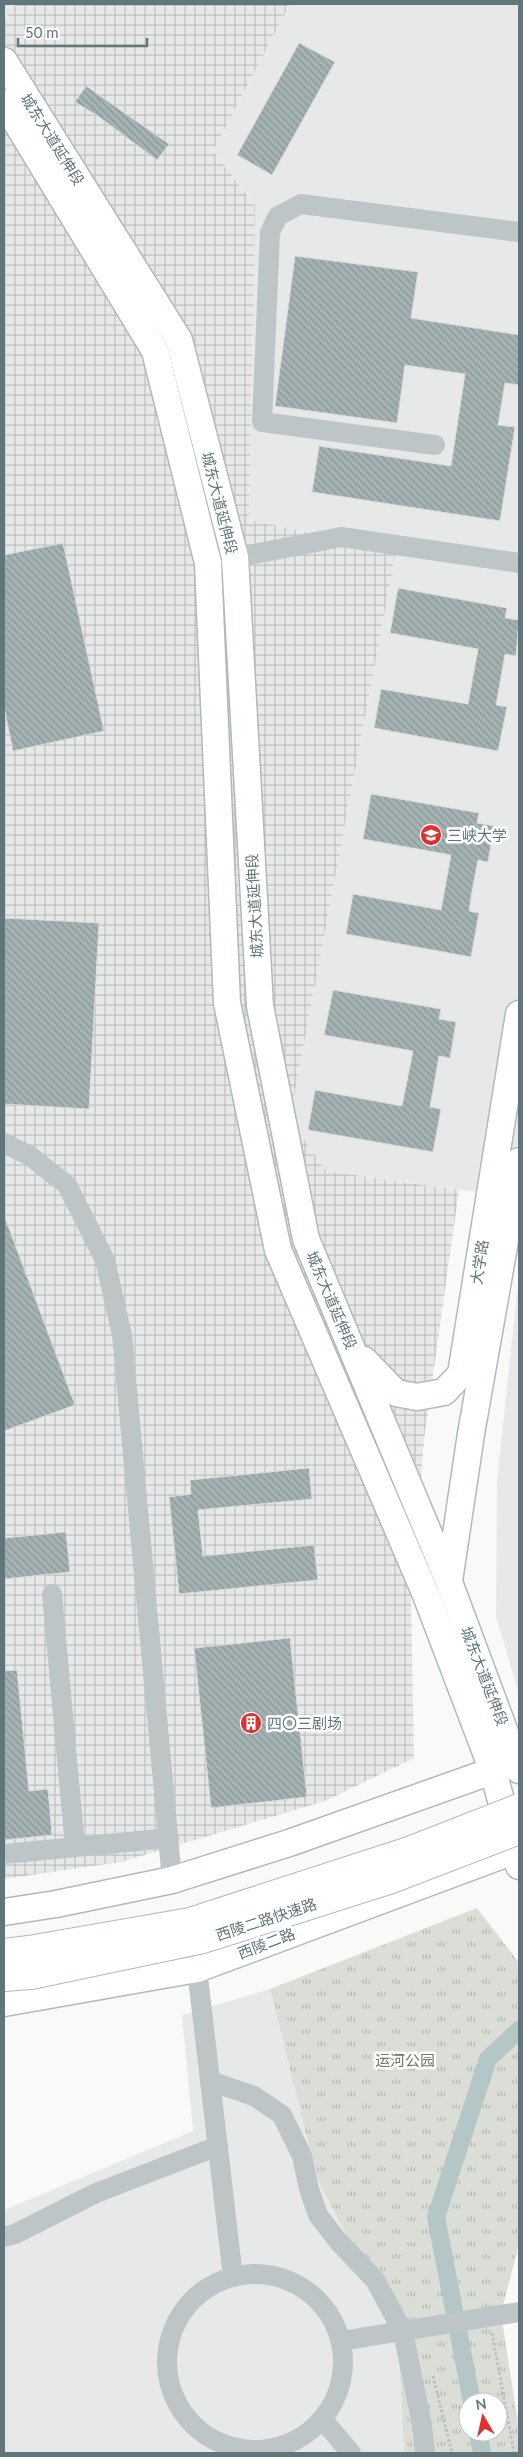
<svg xmlns="http://www.w3.org/2000/svg" width="523" height="2457" viewBox="0 0 523 2457" font-family="Lato,'Noto Sans SC',sans-serif">
  <style>
    .built { fill: #e7e9e8 }
    .industrial { fill: url(#industrial-grid) }
    .park { fill: url(#park-tufts); fill-rule: evenodd }
    .lines { fill: none; stroke-linecap: round; stroke-linejoin: round }
    .canal { stroke: #b5c6c7; stroke-width: 18 }
    .building { fill: url(#building-back-hatch); stroke: #dbdbd9 }
    .major-casing { stroke: #b2b9bb; stroke-width: 29 }
    .path { stroke: #bbbfc1; stroke-width: 3; stroke-dasharray: 2.5 2.5; stroke-linecap: butt }
    .minor { stroke: #bec5c7; stroke-width: 20 }
    .major { stroke: #fff; stroke-width: 26 }
    .highway-bridge-casing { stroke: #b2b8ba; stroke-width: 30; stroke-linecap: butt }
    .highway-bridge { stroke: #fff; stroke-width: 28 }
    .labels { text-anchor: middle; dominant-baseline: central; stroke-width: 5; stroke-linejoin: round; paint-order: stroke }
    .street-label { font-size: 15px; fill: #60767b; stroke: #fff }
    .poi-label { font-size: 15px; fill: #60767b; stroke: #fff; text-anchor: start }
    .park-label { font-size: 15px; fill: #6c7964; stroke: #fff }
  </style>
  <defs>
    <pattern id="industrial-grid" width="8" height="8" patternUnits="userSpaceOnUse" patternTransform="scale(1.25)"><rect width="8" height="8" fill="#e7e9e8"/><path d="M0 4h8M4 0v8" fill="none" stroke="#bfc1c1"/></pattern>
    <pattern id="park-tufts" width="24" height="20" patternUnits="userSpaceOnUse" patternTransform="scale(1.25)"><rect width="24" height="20" fill="#dbded6"/><path d="M3 7l-1-3M5 7V3M7 7l1-3M15 17l-1-3M17 17v-4M19 17l1-3" fill="none" stroke="#b5b9b3"/></pattern>
    <pattern id="building-back-hatch" width="6" height="6" patternUnits="userSpaceOnUse" patternTransform="scale(1.25)"><rect width="6" height="6" fill="#a5b2b4"/><path d="M-1 5l2 2M0 0l6 6M5-1l2 2" fill="none" stroke="#8a9597"/></pattern>
  </defs>
  <rect width="100%" height="100%" fill="#f9f9f7"/>
  <!-- built -->
  <g class="built">
    <path d="M4,4H16L4,21Z"/>
    <path d="M290,4H519V1198L326,1171L290,1119L396,551L249,520L255,206L213,151Z"/>
    <path d="M519,1275V1694L496,1617L497,1481Z"/>
    <path d="M270,1989L317,2178L398,2336L404,2453H4V2210L193,2131L182,2015Z"/>
  </g>
  <!-- industrial -->
  <path class="industrial" d="M16,4H290L213,151L255,206L249,520L396,551L290,1119L326,1171L459,1190L424,1439L411,1602L414,1758L325,1801L121,1862L4,1879V21Z"/>
  <!-- park -->
  <path class="park" d="M477,1908L519,1963V2244L501,2314L519,2429V2453H404L398,2336L317,2178L270,1989ZM468,2402H498V2432H468Z"/>
  <g class="lines">
    <!-- canal -->
    <g class="canal">
      <path d="M472,2402L436,2217L488,2059L519,2030"/>
      <path d="M478,2432L482,2453"/>
    </g>
  </g>
  <!-- building -->
  <g class="building">
    <path d="M299,43L335,62L272,175L237,155Z"/>
    <path d="M86,86L169,144L157,160L98,116L75,102Z"/>
    <path d="M295,256L418,272L411,318L519,335V385L505,383L498,425L515,427L500,521L312,492L319,446L451,466L465,374L405,365L397,423L275,406Z"/>
    <path d="M63,543L104,731L13,751L4,707V555Z"/>
    <path d="M398,588L507,608L505,618L519,620L516,656L505,654L496,705L507,707L498,751L374,728L381,689L468,704L478,649L390,633Z"/>
    <path d="M371,794L479,813L477,823L494,826L488,862L478,860L472,891L469,911L479,913L471,957L346,934L353,894L441,910L451,855L363,839Z"/>
    <path d="M4,918L99,923L89,1109L4,1104Z"/>
    <path d="M333,990L441,1009L439,1019L456,1022L450,1058L439,1056L430,1107L441,1109L433,1152L308,1130L315,1090L402,1106L413,1051L324,1035Z"/>
    <path d="M4,1215L75,1405L4,1431Z"/>
    <path d="M309,1468L312,1499L198,1510L203,1556L314,1545L318,1580L179,1594L169,1497L191,1494L190,1480Z"/>
    <path d="M66,1532L70,1572L4,1579V1538Z"/>
    <path d="M290,1638L307,1797L211,1808L194,1648Z"/>
    <path d="M17,1670L29,1791L48,1789L52,1835L4,1840V1671Z"/>
  </g>
  <g class="lines">
    <!-- major casing -->
    <g class="major-casing">
      <g id="major">
        <path d="M4,61L179,340L235,557L260,1006L306,1239L449,1582L519,1770"/>
        <path d="M4,102L155,351L208,563L227,1003L278,1250L426,1595L493,1771L519,1866"/>
        <path d="M364,1360L396,1393L417,1397L444,1392L461,1374L519,1014"/>
        <path d="M449,1581L471,1434L519,1161"/>
        <path d="M4,1912L56,1904L172,1880L289,1843L509,1765"/>
        <path d="M4,2003L197,1969L519,1849"/>
      </g>
    </g>
    <!-- path -->
    <g class="path">
      <path d="M492,2333L514,2453"/>
      <path d="M433,2376L452,2453"/>
    </g>
    <!-- minor -->
    <g class="minor">
      <path d="M435,445L262,422L270,232L278,216L301,204L519,232"/>
      <path d="M208,563L341,537L519,563"/>
      <path d="M4,1143L30,1156L67,1185L105,1260L122,1335L172,1880"/>
      <path d="M52,1594L75,1847"/>
      <path d="M4,1854L169,1838"/>
      <path d="M197,1969L233,2277"/>
      <path d="M210,2081L254,2096L282,2115L302,2156L309,2189L318,2215L338,2241L375,2280L403,2332L422,2425L425,2453"/>
      <path d="M4,2237L15,2234L96,2193L218,2146"/>
      <circle cx="255" cy="2362" r="88"/>
      <path d="M341,2341L519,2312"/>
      <path d="M322,2419L351,2453"/>
    </g>
    <!-- major -->
    <use href="#major" class="major"/>
    <!-- highway-bridge casing -->
    <g class="highway-bridge-casing">
      <g id="highway-bridge">
        <path d="M4,1953L29,1950L190,1922L409,1851L519,1808"/>
        <path d="M4,1977L31,1975L203,1939L389,1880L519,1830"/>
      </g>
    </g>
    <!-- highway-bridge -->
    <use href="#highway-bridge" class="highway-bridge"/>
  </g>
  <!-- icons -->
  <defs>
    <g id="university-disc" transform="scale(1.125)"><circle r="9.5" fill="#e03030" stroke="#fff"/><path d="M0-5L7-2L0 1L-7-2ZM-4 1L0 2.5L4 1V4Q0 6-4 4Z" fill="#fff"/></g>
    <g id="building-disc" transform="scale(1.125)"><circle r="9.5" fill="#e03030" stroke="#fff"/><path d="M-4-6H4V6H1V3H-1V6H-4ZM-2.5-4.3h1.7v1.8h-1.7ZM.8-4.3h1.7v1.8H.8ZM-2.5-1h1.7V.8h-1.7ZM.8-1h1.7V.8H.8Z" fill="#fff"/></g>
  </defs>
  <g fill-rule="evenodd">
    <use href="#university-disc" x="431" y="835"/>
    <use href="#building-disc" x="251" y="1723"/>
  </g>
  <g class="labels">
    <!-- street labels -->
    <g class="street-label">
      <text transform="translate(53 139) rotate(58)">城东大道延伸段</text>
      <text transform="translate(220 503) rotate(76)">城东大道延伸段</text>
      <text transform="translate(254 906) rotate(-93)">城东大道延伸段</text>
      <text transform="translate(479 1262) rotate(-81)">大学路</text>
      <text transform="translate(332 1300) rotate(67)">城东大道延伸段</text>
      <text transform="translate(485 1676) rotate(69)">城东大道延伸段</text>
      <text transform="translate(266 1919) rotate(-18)">西陵二路快速路</text>
      <text transform="translate(266 1943) rotate(-21)">西陵二路</text>
    </g>
    <!-- poi labels -->
    <g class="poi-label">
      <text x="447" y="835">三峡大学</text>
      <text x="267" y="1723">四〇三剧场</text>
    </g>
    <!-- park labels -->
    <g class="park-label">
      <text x="405" y="2060">运河公园</text>
    </g>
  </g>
  <!-- border -->
  <rect width="523" height="2457" fill="none" stroke="#60767b" stroke-width="10"/>
  <!-- north arrow -->
  <g transform="translate(483 2417) rotate(351)"><circle r="24" fill="#ffffff" stroke="#bfc8ca"/>
  <path d="M0-4L9 19L0 12L-9 19Z" fill="#e03030"/>
  <text y="-8" font-size="14" font-weight="bold" text-anchor="middle" fill="#60767b">N</text>
  </g>
  <!-- scale -->
  <path d="M18 38v8h129v-8" fill="none" stroke="#60767b" stroke-width="2.5"/>
  <text x="25" y="38" font-size="15" fill="#60767b" stroke="#ffffff" stroke-width="4" paint-order="stroke">50 m</text>
</svg>
